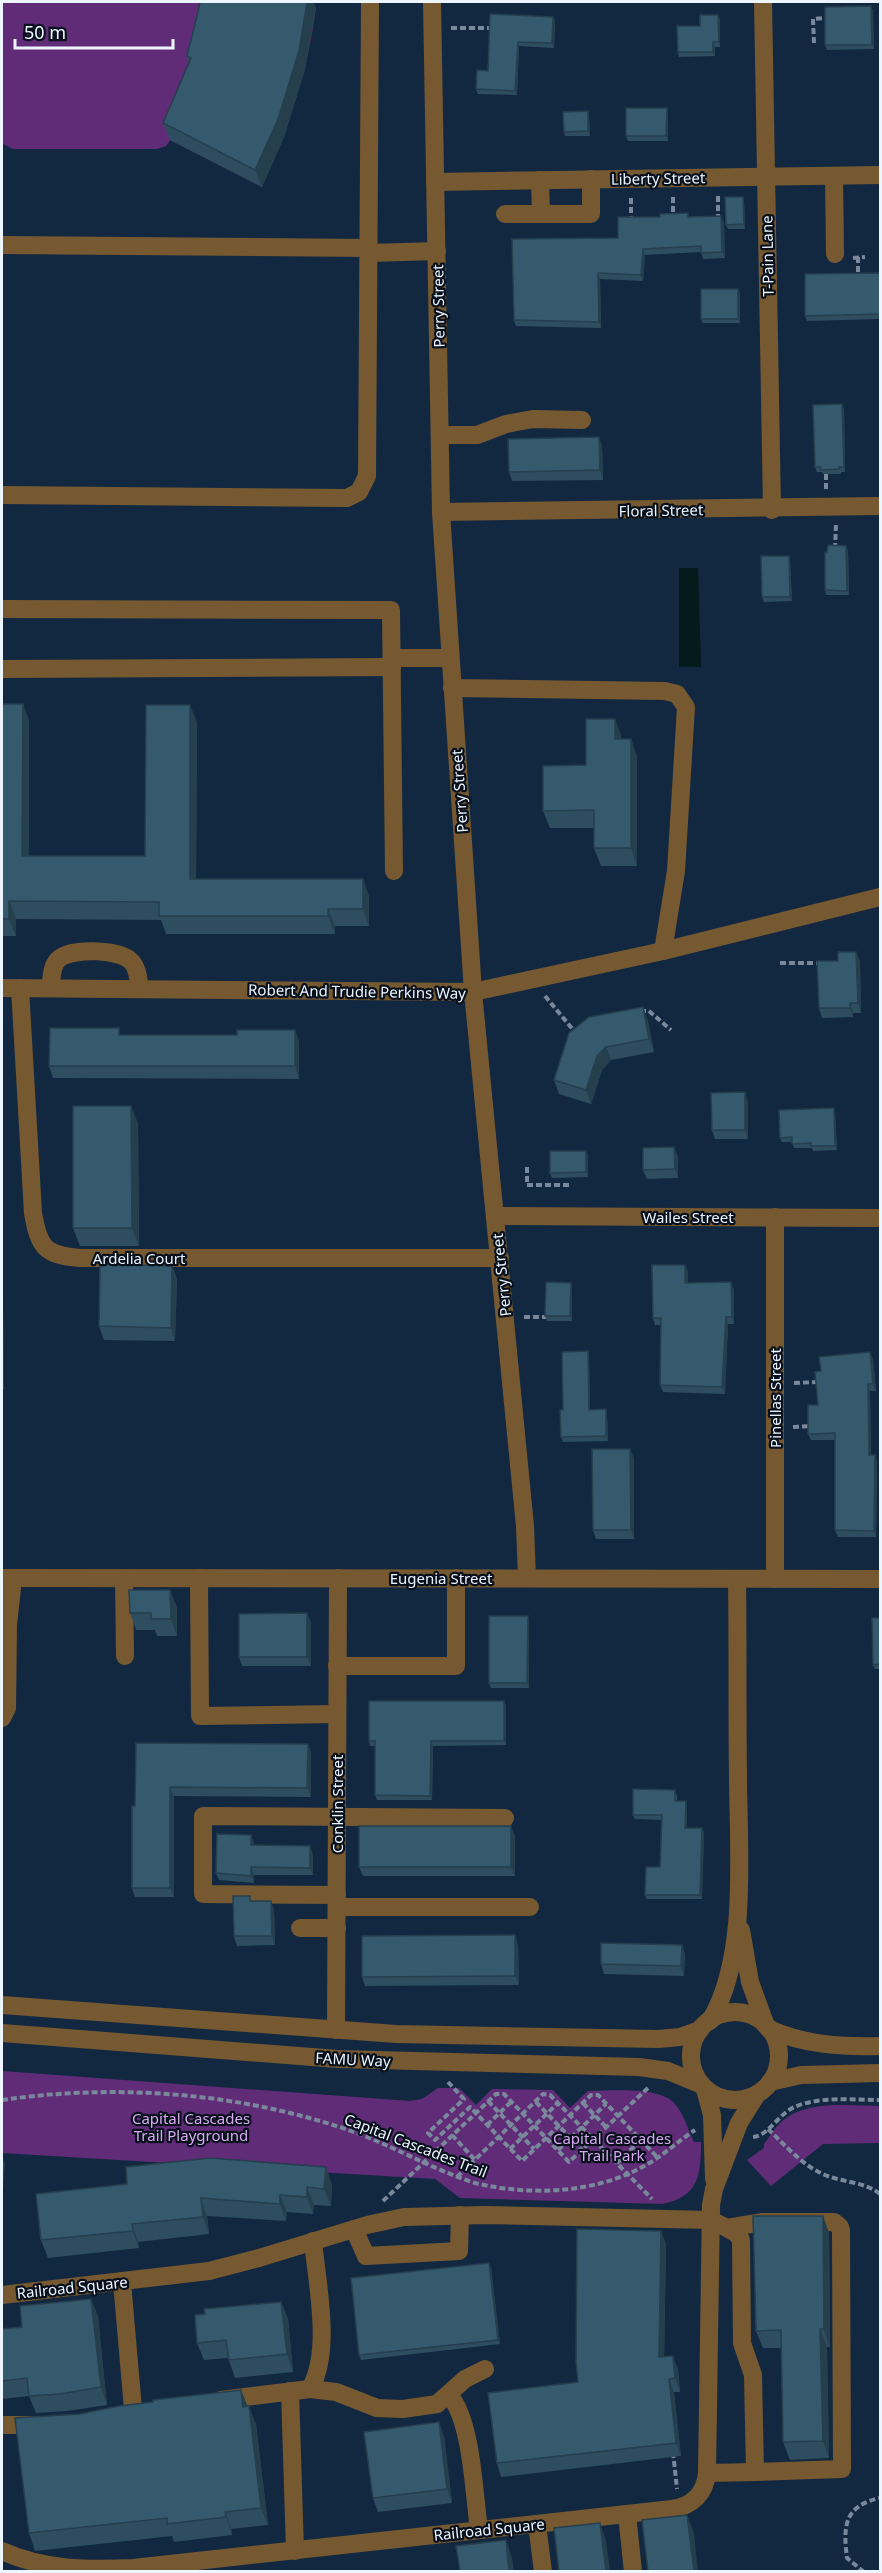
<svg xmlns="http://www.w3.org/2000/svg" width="882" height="2573" viewBox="0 0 882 2573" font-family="'Noto Sans',sans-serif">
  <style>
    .green { fill: #602c78 }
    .water { fill: #031b1a }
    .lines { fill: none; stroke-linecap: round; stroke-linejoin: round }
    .path { stroke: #79899b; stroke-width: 4; stroke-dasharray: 6 3; stroke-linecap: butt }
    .minor { stroke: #775931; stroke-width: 18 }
    .wall { fill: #2e4d5f }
    .shaded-wall { fill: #253f4d }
    .building { fill: #355a6e; stroke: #253f4d; stroke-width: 1.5 }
    .labels { text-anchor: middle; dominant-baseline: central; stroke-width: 4.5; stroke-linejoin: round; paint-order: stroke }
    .street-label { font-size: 15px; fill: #edf5ff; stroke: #07101b }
    .park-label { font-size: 15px; fill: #d8a9f1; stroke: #07101b }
  </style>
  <rect width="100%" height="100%" fill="#122841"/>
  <!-- green -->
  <g class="green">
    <path d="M2,2H305V6L316,7C308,71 288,129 262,187L170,140L166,146L157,149H13L3,144Z"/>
    <path d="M2,2071L410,2101L422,2099L438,2088H459L476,2105L492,2089L553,2090L570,2108L588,2091C610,2091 660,2086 675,2104C684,2114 688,2130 694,2142H701C701,2175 699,2197 662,2204L460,2198L435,2179L2,2153Z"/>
    <path d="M880,2106V2143L823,2144L771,2186L747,2160L764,2148V2144C771,2135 776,2125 785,2119C810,2100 851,2106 880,2106Z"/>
  </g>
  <!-- water -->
  <path class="water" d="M679,568H698L701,667H679Z"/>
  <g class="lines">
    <!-- path -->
    <g class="path">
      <path d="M451,28H491"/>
      <path d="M814,43L813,19L827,18"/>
      <path d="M718,196V221"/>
      <path d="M673,197V216"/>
      <path d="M631,222V196"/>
      <path d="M858,257V278"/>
      <path d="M853,258L865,257"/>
      <path d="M826,474V489"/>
      <path d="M835,549L836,524"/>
      <path d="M780,963H821"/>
      <path d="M545,996L575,1032"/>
      <path d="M640,1011H649L671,1030"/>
      <path d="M527,1167V1185H569"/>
      <path d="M524,1317H547"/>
      <path d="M794,1383L818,1382"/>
      <path d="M793,1427L811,1426"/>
      <path d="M448,2082L464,2099L428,2133L435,2140L470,2107L522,2161L591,2095H598L658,2158"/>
      <path d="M2,2100C119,2083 245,2093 357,2133C397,2148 434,2170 475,2183C530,2196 595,2194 646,2165C664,2155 678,2141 695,2130"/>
      <path d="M488,2101L534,2149"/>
      <path d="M536,2102L582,2150"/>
      <path d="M583,2103L606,2127"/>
      <path d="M487,2125L511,2102"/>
      <path d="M768,2129C785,2145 802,2165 823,2174C842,2183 864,2181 880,2194"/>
      <path d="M452,2135L475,2160"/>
      <path d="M753,2137C769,2136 779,2112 797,2106C822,2096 854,2100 880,2100"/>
      <path d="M510,2149L558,2103"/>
      <path d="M558,2150L606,2104"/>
      <path d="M617,2163L641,2140"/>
      <path d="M457,2177L543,2094L550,2095L652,2199"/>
      <path d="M383,2201L496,2094H504L569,2162L649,2087"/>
      <path d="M673,2452L677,2489"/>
      <path d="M864,2572L847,2558C843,2526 844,2506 880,2498"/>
    </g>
    <!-- minor -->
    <g class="minor">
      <path d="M432,2L441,512L473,992L525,1526L527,1578"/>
      <path d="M763,2L772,510"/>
      <path d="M834,176L835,254"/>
      <path d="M540,180L541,214"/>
      <path d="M435,182L880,175"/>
      <path d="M505,214H591V179"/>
      <path d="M2,245L369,248"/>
      <path d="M369,253L437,251"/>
      <path d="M440,435H477L506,424L533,419L582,420"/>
      <path d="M2,495L347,498L359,492L367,476L370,2"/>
      <path d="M441,512L880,506"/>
      <path d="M2,609L391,610L394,871"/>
      <path d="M392,658H450"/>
      <path d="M2,669L392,667"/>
      <path d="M452,688L665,691L677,694L686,707L676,871L663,951"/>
      <path d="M2,988L473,992L663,951L880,897"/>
      <path d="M20,988L33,1213C39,1248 45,1255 80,1258H500"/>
      <path d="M50,988C52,978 51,964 60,958C74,948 121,949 132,962C138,969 138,979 140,988"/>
      <path d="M495,1216L880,1218"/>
      <path d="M2,1578L880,1579"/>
      <path d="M124,1578L125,1656"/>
      <path d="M199,1578L200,1716L337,1714"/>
      <path d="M775,1579V1217"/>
      <path d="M337,1666H456V1578"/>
      <path d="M2,1718L7,1708L8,1625L13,1578"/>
      <path d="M337,1895L203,1894V1816L505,1818"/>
      <path d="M337,1907H530"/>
      <path d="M300,1928H337"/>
      <path d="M741,1930L750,1982L766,2026"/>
      <path d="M2,2005L396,2034L658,2039L680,2037L700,2030"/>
      <circle cx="735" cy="2056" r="44"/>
      <path d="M710,2021C749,1957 738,1848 738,1775C737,1709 738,1644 737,1579"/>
      <path d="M769,2029C805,2045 842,2047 880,2046"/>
      <path d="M336,2030L338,1578"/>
      <path d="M2,2033L338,2059L639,2067L668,2071L702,2085"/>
      <path d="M770,2082L801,2075L880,2073"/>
      <path d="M705,2089L712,2115L714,2179"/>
      <path d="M354,2229L366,2256L459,2251L460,2215"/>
      <path d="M122,2282L133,2409"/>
      <path d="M2,2295L209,2271L259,2258L367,2225L404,2217L485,2215L711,2220L727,2228L763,2222H834L840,2227L841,2231L842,2469L755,2472"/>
      <path d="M310,2389C332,2351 317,2284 313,2241"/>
      <path d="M290,2391L295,2551"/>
      <path d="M449,2395C472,2420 474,2495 479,2530"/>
      <path d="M221,2400L310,2389L336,2392L377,2408L403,2409L437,2404L465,2379L485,2369"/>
      <path d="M2,2425H40"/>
      <path d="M707,2473L755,2472L753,2375L742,2343L741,2240L737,2234L727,2228"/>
      <path d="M627,2514L633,2572"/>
      <path d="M537,2524L543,2572"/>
      <path d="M2,2551C44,2570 87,2570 133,2568L672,2509C692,2506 705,2494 707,2473L711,2205L714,2189L739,2123L757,2094"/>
    </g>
  </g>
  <!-- wall -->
  <g class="wall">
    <path d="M871,6L873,11L874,49L827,50L825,45Z"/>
    <path d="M316,7L305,69L284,137L262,187L170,140L163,123L189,63L187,56L197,16Z"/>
    <path d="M490,14L555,21L554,48L519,46L517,95L478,94L476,89L488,71Z"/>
    <path d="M720,19V47H715V56L679,57L678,52L700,26Z"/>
    <path d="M667,108L668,113V141H628L626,136Z"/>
    <path d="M588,111L589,116L590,136H565L564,132Z"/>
    <path d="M743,197L744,202L745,229H728L726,225Z"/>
    <path d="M689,217L724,222L725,258L703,259L701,252L645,255L643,281L600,279L601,328L516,326L514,320L618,238Z"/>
    <path d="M880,273V319L807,321L805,316Z"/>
    <path d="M738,289L740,294V323H703L701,319Z"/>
    <path d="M844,409L845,472H841V474H823L822,472H817L815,467Z"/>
    <path d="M602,446L603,480L512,481L509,472Z"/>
    <path d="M848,550L849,595H826L825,590Z"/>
    <path d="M789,556L790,560L792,601L764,602L762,597Z"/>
    <path d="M2,704H23L29,721V856H145L197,722L196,879H363L369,897V926H335V934H166L161,920L16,919V936H2Z"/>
    <path d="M615,719L621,736V739H631L637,757V866H601L594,848V828H550L543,811L586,765Z"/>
    <path d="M856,952L860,961L861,1013H853V1017L822,1018L819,1008L838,961Z"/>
    <path d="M648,1021L654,1052L611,1060L602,1070L591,1104L559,1094L554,1080Z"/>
    <path d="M295,1030L299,1042V1079L53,1078L49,1066L121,1035H237Z"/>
    <path d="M748,1102V1139H715L712,1130Z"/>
    <path d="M835,1113L837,1150L813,1151L812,1148H794L792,1142H782L780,1138Z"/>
    <path d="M138,1123L139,1246H80L73,1228Z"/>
    <path d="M674,1147L678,1157V1178L647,1179L643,1170Z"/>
    <path d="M586,1151L588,1155V1177L552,1178L550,1173Z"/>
    <path d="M685,1265L688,1272V1283L734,1290V1324H728L725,1394L663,1392L660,1385L661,1325H655L653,1318Z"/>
    <path d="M172,1266L177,1279L175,1341L104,1340L99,1326Z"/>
    <path d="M572,1287V1321H547L545,1316Z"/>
    <path d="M2,1293L3,1298L4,1389H2Z"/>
    <path d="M589,1356L590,1410L606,1409L607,1414L608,1441L563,1442L561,1437L563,1410Z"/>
    <path d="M873,1359L876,1391H870L871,1455L877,1462L876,1537H838L835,1530V1440H811L808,1434L818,1405L821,1371Z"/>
    <path d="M634,1458V1539H596L593,1530Z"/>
    <path d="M170,1590L177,1608V1636H157L155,1630H136L130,1613Z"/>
    <path d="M880,1618V1669H875L873,1665Z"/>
    <path d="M529,1621V1688H491L489,1683Z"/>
    <path d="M311,1622V1666H242L239,1657Z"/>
    <path d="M504,1701L506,1706V1745L433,1746L432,1800H377L375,1795V1746H370L369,1741Z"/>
    <path d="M136,1743L308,1744L311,1753V1797L174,1796V1897H135L132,1888L135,1806Z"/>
    <path d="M677,1794V1801L687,1806V1828H702L704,1833L702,1899H647L645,1895L660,1867L661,1820L635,1819L633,1815Z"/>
    <path d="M515,1835V1876H363L359,1867Z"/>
    <path d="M254,1842V1845L313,1854V1875H254V1883L219,1880L216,1873Z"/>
    <path d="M252,1901L274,1910L275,1945L237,1946L234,1936Z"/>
    <path d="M518,1945L519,1985L365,1986L362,1977Z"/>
    <path d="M685,1954L684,1976L604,1974L601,1964Z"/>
    <path d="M332,2184L331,2206L314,2205L313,2214L287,2212L286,2221L207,2216L209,2234L138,2242L139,2248L48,2258L41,2240L36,2194Z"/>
    <path d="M823,2216L829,2233L830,2347H827L829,2458L790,2460L783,2442L781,2348H763L756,2331Z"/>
    <path d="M666,2244L664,2357L678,2369L680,2392H674L681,2456L501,2477L497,2463L578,2382Z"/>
    <path d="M489,2263L491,2268L500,2344L361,2360L359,2355Z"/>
    <path d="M91,2299L98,2317L107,2405L67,2411L36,2413L29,2396L2,2399V2329L22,2327Z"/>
    <path d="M281,2302L288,2319L293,2372L235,2378L228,2358L204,2360L197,2343L205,2314Z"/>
    <path d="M247,2407L256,2424L268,2525L231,2529L232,2535L174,2542L172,2536L35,2551L29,2533Z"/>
    <path d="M444,2436L452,2503L378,2512L373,2498Z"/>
  </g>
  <!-- shaded-wall -->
  <g class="shaded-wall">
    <path d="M307,2H313L316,7L305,69L284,137L262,187L255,170Z"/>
    <path d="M871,6L873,11L874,49L872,45Z"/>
    <path d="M718,15L720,19V47L719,42Z"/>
    <path d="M553,17L555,21L554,48L552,43Z"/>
    <path d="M518,42L519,46L517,95L515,91Z"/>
    <path d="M713,42L715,47V56L713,52Z"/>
    <path d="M667,108L668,113V141L666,136Z"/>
    <path d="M588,111L589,116L590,136L588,131Z"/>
    <path d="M743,197L744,202L745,229L744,224Z"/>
    <path d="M721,216L724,222L725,258L722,252Z"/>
    <path d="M643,249L645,255L643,281L641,275Z"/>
    <path d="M598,273L600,279L601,328L599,322Z"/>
    <path d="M738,289L740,294V323L738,319Z"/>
    <path d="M842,404L844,409L845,472L844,467Z"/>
    <path d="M599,437L602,446L603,480L600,470Z"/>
    <path d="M846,546L848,550L849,595L847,591Z"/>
    <path d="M789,556L790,560L792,601L790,597Z"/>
    <path d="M23,704L29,721V873L22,856Z"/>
    <path d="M190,705L197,722L196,897L190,879Z"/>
    <path d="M615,719L621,736V757L615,739Z"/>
    <path d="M631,739L637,757V866L631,848Z"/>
    <path d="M363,879L369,897V926L363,909Z"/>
    <path d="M9,901L16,919V936L9,919Z"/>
    <path d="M328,909L335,926V934L328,916Z"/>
    <path d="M856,952L860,961L861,1013L858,1003Z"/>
    <path d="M850,1003L853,1013V1017L850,1008Z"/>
    <path d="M643,1007L648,1021L654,1052L649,1039Z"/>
    <path d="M295,1030L299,1042V1079L295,1066Z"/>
    <path d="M606,1047L611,1060L602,1070L591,1104L586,1090L597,1056Z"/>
    <path d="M745,1092L748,1102V1139L745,1130Z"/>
    <path d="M131,1106L138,1123L139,1246L132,1228Z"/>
    <path d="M834,1108L835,1113L837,1150L835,1146Z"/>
    <path d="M674,1147L678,1157V1178L675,1169Z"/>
    <path d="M586,1151L588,1155V1177L586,1172Z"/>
    <path d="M685,1265L688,1272V1290L685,1283Z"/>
    <path d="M172,1266L177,1279L175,1341L171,1328Z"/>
    <path d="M731,1282L734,1290V1324L732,1317Z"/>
    <path d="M571,1283L572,1287V1321L570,1316Z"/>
    <path d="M2,1293L3,1298L4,1389L2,1381Z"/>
    <path d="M726,1317L728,1324L725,1394L722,1387Z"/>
    <path d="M588,1351L589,1356L590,1414L589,1410Z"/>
    <path d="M870,1352L873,1359L876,1391L873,1384Z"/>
    <path d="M868,1384L870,1391L871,1462L869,1455Z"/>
    <path d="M606,1409L607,1414L608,1441L606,1436Z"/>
    <path d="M630,1449L634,1458V1539L631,1530Z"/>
    <path d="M875,1455L877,1462L876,1537L874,1531Z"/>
    <path d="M170,1590L177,1608V1636L171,1619Z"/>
    <path d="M307,1613L311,1622V1666L307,1657Z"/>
    <path d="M528,1616L529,1621V1688L527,1683Z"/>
    <path d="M504,1701L506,1706V1745L504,1741Z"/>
    <path d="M431,1741L433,1746L432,1800L430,1796Z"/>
    <path d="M308,1744L311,1753V1797L307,1788Z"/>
    <path d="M170,1787L174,1796V1897L170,1888Z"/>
    <path d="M686,1801L687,1806V1832L685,1828Z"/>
    <path d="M511,1826L515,1835V1876L511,1867Z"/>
    <path d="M702,1828L704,1833L702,1899L700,1895Z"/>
    <path d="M251,1835L254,1842V1853L251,1845Z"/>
    <path d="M310,1846L313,1854V1875L310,1868Z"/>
    <path d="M251,1867L254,1875V1883L251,1876Z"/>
    <path d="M271,1901L274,1910L275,1945L272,1936Z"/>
    <path d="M515,1935L518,1945L519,1985L515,1976Z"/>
    <path d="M682,1945L685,1954L684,1976L681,1966Z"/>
    <path d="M2,2155L5,2164L2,2202Z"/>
    <path d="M326,2167L332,2184L331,2206L324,2189Z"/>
    <path d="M307,2187L314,2205L313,2214L307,2197Z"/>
    <path d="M280,2195L287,2212L286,2221L280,2204Z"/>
    <path d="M201,2198L207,2216L209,2234L203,2217Z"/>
    <path d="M823,2216L829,2233L830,2347L824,2329Z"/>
    <path d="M132,2224L138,2242L139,2248L133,2231Z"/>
    <path d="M661,2231L666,2244L664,2371L659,2357Z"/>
    <path d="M489,2263L491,2268L500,2344L498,2340Z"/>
    <path d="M91,2299L98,2317L107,2405L101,2387Z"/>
    <path d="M281,2302L288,2319L293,2372L287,2354Z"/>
    <path d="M820,2329L827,2347L829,2458L823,2441Z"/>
    <path d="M673,2356L678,2369L680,2392L675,2378Z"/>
    <path d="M669,2379L674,2392L681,2456L676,2443Z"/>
    <path d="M241,2390L248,2407H243Z"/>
    <path d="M249,2406L256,2424L268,2525L261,2508Z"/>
    <path d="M439,2422L444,2436L452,2503L447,2489Z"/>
    <path d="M225,2512L231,2529L232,2535L226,2517Z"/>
    <path d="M687,2515L694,2533L698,2571H694Z"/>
    <path d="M600,2523L606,2541L610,2571H606Z"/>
    <path d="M506,2540L512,2558L514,2571H509Z"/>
  </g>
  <!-- building -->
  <g class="building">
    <path d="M200,2H307L299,51L278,119L255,170L163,123L191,58L187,56L197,16Z"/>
    <path d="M871,6L872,45H825V7Z"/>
    <path d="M490,14L553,17L552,43L518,42L515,91L476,89L477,70L488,71Z"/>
    <path d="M700,15H718L719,42H713V52H678L677,26H700Z"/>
    <path d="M626,108H667L666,136H626Z"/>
    <path d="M588,111V131L564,132L563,112Z"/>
    <path d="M725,197H743L744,224L726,225Z"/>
    <path d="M688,213V217L721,216L722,252L701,253V246L643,249L641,275L598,273L599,322L514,320L512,239L618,238V217H660V214Z"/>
    <path d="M880,273V314L805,316V274Z"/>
    <rect x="701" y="289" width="37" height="30"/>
    <path d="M842,404L844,467H839V469L821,470V467H815L813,405Z"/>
    <path d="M599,437L600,470L509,472L508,439Z"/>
    <path d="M828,545L846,546L847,591L825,590V552H827Z"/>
    <path d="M761,556H789L790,597H762Z"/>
    <path d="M2,704H23L22,856H145L146,705H190V879H363V909H328V916H159V902L9,901V919H2Z"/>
    <path d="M586,719H615V739H631V848H594V810L543,811V766L586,765Z"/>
    <path d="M838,952H856L858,1003H850V1008H819L817,961H838Z"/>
    <path d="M643,1007L649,1039L606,1047L597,1056L586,1090L554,1080L569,1033L589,1017Z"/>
    <path d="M50,1028H119V1035H237V1030H295V1066H49Z"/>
    <path d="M745,1092V1130H712L711,1093Z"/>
    <path d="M73,1106H131L132,1228H73Z"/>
    <path d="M834,1108L835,1146H811V1143L792,1144V1137L780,1138L779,1110Z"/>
    <path d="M674,1147L675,1169L643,1170V1148Z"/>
    <path d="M550,1151H586V1172L550,1173Z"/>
    <path d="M100,1264L172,1266L171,1328L99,1326Z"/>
    <path d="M652,1265H685V1283L731,1282L732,1317H726L722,1387L660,1385L661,1318H653Z"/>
    <path d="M546,1282L571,1283L570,1316H545Z"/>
    <path d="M588,1351L589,1410L606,1409V1436L561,1437L560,1410H563L562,1352Z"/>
    <path d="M870,1352L873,1384H868L869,1455H875L874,1531L835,1530V1433L808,1434V1405H818L815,1372L821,1371L819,1357Z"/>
    <path d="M592,1449H630L631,1530H593Z"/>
    <path d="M129,1590H170L171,1619H151V1613H130Z"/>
    <path d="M307,1613V1657H239V1614Z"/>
    <path d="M489,1616H528L527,1683H489Z"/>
    <path d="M872,1618H880V1664L873,1665Z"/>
    <path d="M369,1701H504V1741H431L430,1796L375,1795V1741H369Z"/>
    <path d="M136,1743L308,1744L307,1788L170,1787V1888H132V1806H135Z"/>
    <path d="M633,1789L675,1790V1801H686L685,1828H702L700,1895H645L646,1867H660L662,1815H633Z"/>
    <rect x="359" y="1826" width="152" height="41"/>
    <path d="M217,1834L251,1835V1845L310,1846V1868L251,1867V1876L216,1873Z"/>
    <path d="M233,1896H250V1901H271L272,1936H234Z"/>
    <path d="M515,1935V1976L362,1977V1936Z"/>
    <path d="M601,1943L682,1945L681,1966L601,1964Z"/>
    <path d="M210,2158L326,2167L324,2189L307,2187V2197L280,2195V2204L201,2198L203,2217L132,2224L133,2231L41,2240L36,2194L127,2184L126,2167Z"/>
    <path d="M753,2216H823L824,2329H820L823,2441L783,2442L781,2330L756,2331Z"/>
    <path d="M577,2229L661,2231L659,2357L673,2356L675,2378L669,2379L676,2443L497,2463L488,2393L578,2382L576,2362Z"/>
    <path d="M489,2263L498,2340L359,2355L351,2278Z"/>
    <path d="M91,2299L101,2387L60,2394L29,2396L27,2378L2,2381V2329L22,2327L20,2306Z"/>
    <path d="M281,2302L287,2354L229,2360L226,2340L197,2343L195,2315L205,2314L204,2309Z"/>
    <path d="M241,2390L243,2407L249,2406L261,2508L225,2512L226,2517L167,2524V2518L29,2533L15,2418L80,2414L119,2406L153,2402V2400Z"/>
    <path d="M439,2422L447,2489L373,2498L364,2432Z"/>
    <path d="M687,2515L694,2571H648L642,2520Z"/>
    <path d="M600,2523L606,2571H559L554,2528Z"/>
    <path d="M506,2540L509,2571H460L456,2546Z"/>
  </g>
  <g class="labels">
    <!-- street labels -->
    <g class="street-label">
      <text transform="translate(658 178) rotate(-1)">Liberty Street</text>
      <text transform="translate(767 256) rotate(-91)">T-Pain Lane</text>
      <text transform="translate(438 306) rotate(-91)">Perry Street</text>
      <text transform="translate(661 510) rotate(-1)">Floral Street</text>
      <text transform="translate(459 791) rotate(-94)">Perry Street</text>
      <text transform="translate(357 991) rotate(1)">Robert And Trudie Perkins Way</text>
      <text x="688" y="1217">Wailes Street</text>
      <text x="139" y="1258">Ardelia Court</text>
      <text transform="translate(501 1275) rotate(-96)">Perry Street</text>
      <text transform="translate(775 1398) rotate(-90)">Pinellas Street</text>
      <text x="441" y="1578">Eugenia Street</text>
      <text transform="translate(337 1804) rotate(-90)">Conklin Street</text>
      <text transform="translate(353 2059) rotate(3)">FAMU Way</text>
      <text transform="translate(416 2145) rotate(21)">Capital Cascades Trail</text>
      <text transform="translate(72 2287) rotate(-6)">Railroad Square</text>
      <text transform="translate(489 2529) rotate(-6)">Railroad Square</text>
    </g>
    <!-- park labels -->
    <g class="park-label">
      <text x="191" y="2118">Capital Cascades<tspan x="191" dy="17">Trail Playground</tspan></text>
      <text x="612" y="2138">Capital Cascades<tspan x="612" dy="17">Trail Park</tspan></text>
    </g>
  </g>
  <!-- border -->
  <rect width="882" height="2573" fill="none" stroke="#edf5ff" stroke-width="6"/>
  <!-- scale -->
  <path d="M15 39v9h158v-9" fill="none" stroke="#edf5ff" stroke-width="3"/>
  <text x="24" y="39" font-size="18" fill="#edf5ff" stroke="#07101b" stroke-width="4.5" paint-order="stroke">50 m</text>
</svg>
